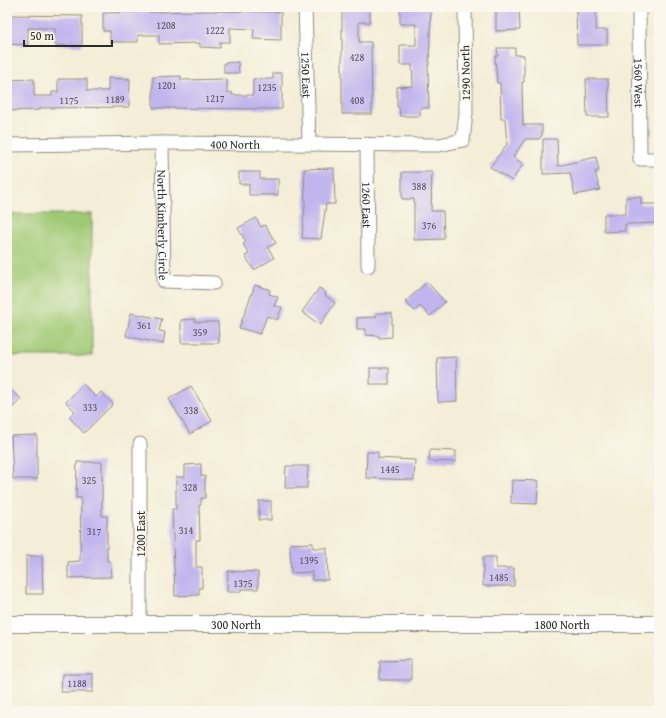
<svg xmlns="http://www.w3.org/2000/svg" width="666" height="718" viewBox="0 0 666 718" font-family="'Gentium Book Plus',serif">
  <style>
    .green { fill: #a0c975; stroke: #667a50 }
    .building { fill: #c1b5ee }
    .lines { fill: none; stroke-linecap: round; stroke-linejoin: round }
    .minor-casing { stroke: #908c81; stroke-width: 15 }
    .tertiary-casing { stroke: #908c81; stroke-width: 18 }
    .minor { stroke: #fff; stroke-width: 13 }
    .tertiary { stroke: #fff; stroke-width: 16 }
    .labels { text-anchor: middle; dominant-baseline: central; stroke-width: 3; stroke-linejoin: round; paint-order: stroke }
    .number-label { font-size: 10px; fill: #504e5c }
    .street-label { font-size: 12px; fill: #2b2b2b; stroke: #fbf7ec }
  </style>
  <rect width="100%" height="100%" fill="#fbf7ec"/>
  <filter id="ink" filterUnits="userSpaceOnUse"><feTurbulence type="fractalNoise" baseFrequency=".025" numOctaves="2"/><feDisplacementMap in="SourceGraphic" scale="8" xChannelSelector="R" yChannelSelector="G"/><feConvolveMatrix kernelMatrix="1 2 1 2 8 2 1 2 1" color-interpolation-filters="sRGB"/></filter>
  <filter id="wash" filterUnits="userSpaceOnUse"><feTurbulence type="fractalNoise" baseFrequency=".012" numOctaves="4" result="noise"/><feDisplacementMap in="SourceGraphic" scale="16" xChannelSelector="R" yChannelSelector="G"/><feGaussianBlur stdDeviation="0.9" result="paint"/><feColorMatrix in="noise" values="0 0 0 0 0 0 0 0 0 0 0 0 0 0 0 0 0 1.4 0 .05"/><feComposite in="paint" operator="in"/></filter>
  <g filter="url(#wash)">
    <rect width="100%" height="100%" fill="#f4edd7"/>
    <!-- green -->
    <rect class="green" x="7" y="214" width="85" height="142"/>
    <g id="blocks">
      <!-- building -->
      <g class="building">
        <path d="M342,7H370V22H359V42H371L372,114H342Z"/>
        <path d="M400,7H431L429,65H428L429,108H420V116H400L399,107H397V87L413,86L412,65H400V45H416V24H400Z"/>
        <path d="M496,7H519L520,30L496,31Z"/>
        <path d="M201,11L281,12V40L253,39L254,29L230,28V42H220V48L200,47V43L159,44V35H138V42H110V31H103V13Z"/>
        <path d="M576,11H596V30H607V45H577Z"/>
        <path d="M7,15L82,16V46L55,45V29L49,28H28V45L7,44Z"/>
        <path d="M497,48H515V55H524V82H522L523,125H542V135L539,139H525L513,157L523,164L512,181L490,167L507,144L505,119H501L500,83H497L495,56H498Z"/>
        <path d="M238,62L239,73H224V63Z"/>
        <path d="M273,73H282V109L153,108V77L181,76V80L227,79V93L232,92V95H253V79H273Z"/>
        <path d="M108,78L130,79L129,107L40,108V110L7,111V80L34,79V96H52V92H58V79H87V91H108Z"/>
        <path d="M586,79H608L609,117H587Z"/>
        <path d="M543,139H557L558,166L596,157L599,171L595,172L600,190L575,195L570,173L543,174Z"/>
        <path d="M334,168L335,204H326L321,239L302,238L305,205L304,169Z"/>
        <path d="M239,172H260V179H278V195H249V184H239Z"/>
        <path d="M402,172H432L431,211H443L444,239L414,240V199H402Z"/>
        <path d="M626,197H641V204H659V223L625,224V231L604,232V214H626Z"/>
        <path d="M256,218L261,227L265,225L276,243L268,247L274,258L254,270L245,256L249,254L243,244L246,242L238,228Z"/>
        <path d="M427,282L445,302L430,316L420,306L415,311L405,302Z"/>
        <path d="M255,285L270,290L269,294L278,297L274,306L282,307L277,320L267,316L260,334L239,328Z"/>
        <path d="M319,288L326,293L325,295L335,303L320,325L302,312Z"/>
        <path d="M131,313L162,319L159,331L165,332L163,344L126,336Z"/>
        <path d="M377,313H392V337L379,338V336L366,335V329H357V318L376,317Z"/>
        <path d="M195,319V322H218L219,343H181V320Z"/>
        <path d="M456,357L457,401L438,402L437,358Z"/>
        <rect x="370" y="368" width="19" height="16"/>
        <path d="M83,384L96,397L101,392L113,404L84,433L69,417L75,411L66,402Z"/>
        <path d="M7,386L21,399L7,413Z"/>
        <path d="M191,386L212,421L190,434L169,399Z"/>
        <path d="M37,435V479H13L11,436Z"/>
        <path d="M430,450L456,451V462L429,461Z"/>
        <path d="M367,452H378V458L415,460L414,480L366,478Z"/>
        <path d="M77,462H102V516H107V561H110L111,577L68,578V562L80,561L81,498H76Z"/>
        <path d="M201,464V476H205V498H201V505H199L200,540H196V567H202V588H199V595L175,596L172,509H176V477H185V465Z"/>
        <path d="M286,466H308L307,488H285Z"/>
        <path d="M512,480L538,481L537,504L511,503Z"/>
        <rect x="259" y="501" width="12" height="19"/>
        <path d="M313,543V548H327L328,580H312V572L291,573L290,544Z"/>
        <path d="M26,556H42L43,594H26Z"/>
        <path d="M483,557H496V568H514V586H483Z"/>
        <path d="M228,571L258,572V589H241V592H227Z"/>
        <path d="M411,660V680H380V661Z"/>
        <path d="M62,674H93V692H61Z"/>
      </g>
    </g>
  </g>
  <g filter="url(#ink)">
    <use href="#blocks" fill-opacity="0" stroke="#908c81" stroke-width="1"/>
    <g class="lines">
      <!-- minor casing -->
      <g class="minor-casing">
        <g id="minor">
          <path id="s1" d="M305,7L309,143"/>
          <path id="s2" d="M639,7L640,159H659"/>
          <path id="s3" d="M162,143L164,281L214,283"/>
          <path id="s4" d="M367,144L368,266"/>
          <path id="s5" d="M7,145L162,143L439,145L463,140L466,113L465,7"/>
          <path d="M140,624V444"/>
        </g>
      </g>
      <!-- tertiary casing -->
      <g class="tertiary-casing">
        <g id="tertiary">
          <path id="s6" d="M7,624H659"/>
        </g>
      </g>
      <!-- minor -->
      <use href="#minor" class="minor"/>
      <!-- tertiary -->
      <use href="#tertiary" class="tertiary"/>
    </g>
  </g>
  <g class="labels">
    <!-- number labels -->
    <g class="number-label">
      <text x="166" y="25">1208</text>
      <text x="215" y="30">1222</text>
      <text x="357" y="57">428</text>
      <text x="167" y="85">1201</text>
      <text x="267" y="87">1235</text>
      <text x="215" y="98">1217</text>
      <text x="115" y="99">1189</text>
      <text x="69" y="100">1175</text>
      <text x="357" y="100">408</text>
      <text x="419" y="186">388</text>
      <text x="429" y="225">376</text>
      <text x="144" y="325">361</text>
      <text x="200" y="332">359</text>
      <text x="90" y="407">333</text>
      <text x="191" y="410">338</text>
      <text x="390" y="469">1445</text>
      <text x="89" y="480">325</text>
      <text x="190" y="487">328</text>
      <text x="186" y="530">314</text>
      <text x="94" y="531">317</text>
      <text x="309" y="560">1395</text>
      <text x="499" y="577">1485</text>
      <text x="243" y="583">1375</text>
      <text x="77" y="683">1188</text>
    </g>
    <!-- street labels -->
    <g class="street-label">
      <text transform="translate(465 73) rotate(-91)">1290 North</text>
      <text stroke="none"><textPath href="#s1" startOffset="68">1250 East</textPath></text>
      <text stroke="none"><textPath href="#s2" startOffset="76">1560 West</textPath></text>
      <text stroke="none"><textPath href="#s5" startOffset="228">400 North</textPath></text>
      <text stroke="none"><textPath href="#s4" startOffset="61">1260 East</textPath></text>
      <text stroke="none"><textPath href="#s3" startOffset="82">North Kimberly Circle</textPath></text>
      <text transform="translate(140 534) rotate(-90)">1200 East</text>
      <text stroke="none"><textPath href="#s6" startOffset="229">300 North</textPath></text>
      <text stroke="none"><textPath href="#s6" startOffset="555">1800 North</textPath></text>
    </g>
  </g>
  <!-- margin -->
  <rect width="666" height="718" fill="none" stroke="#fbf7ec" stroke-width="24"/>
  <!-- scale -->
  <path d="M24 40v6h88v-6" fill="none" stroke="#2b2b2b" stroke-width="2"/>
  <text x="30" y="40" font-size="12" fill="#2b2b2b" stroke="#fbf7ec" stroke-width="3" paint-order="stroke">50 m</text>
</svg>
